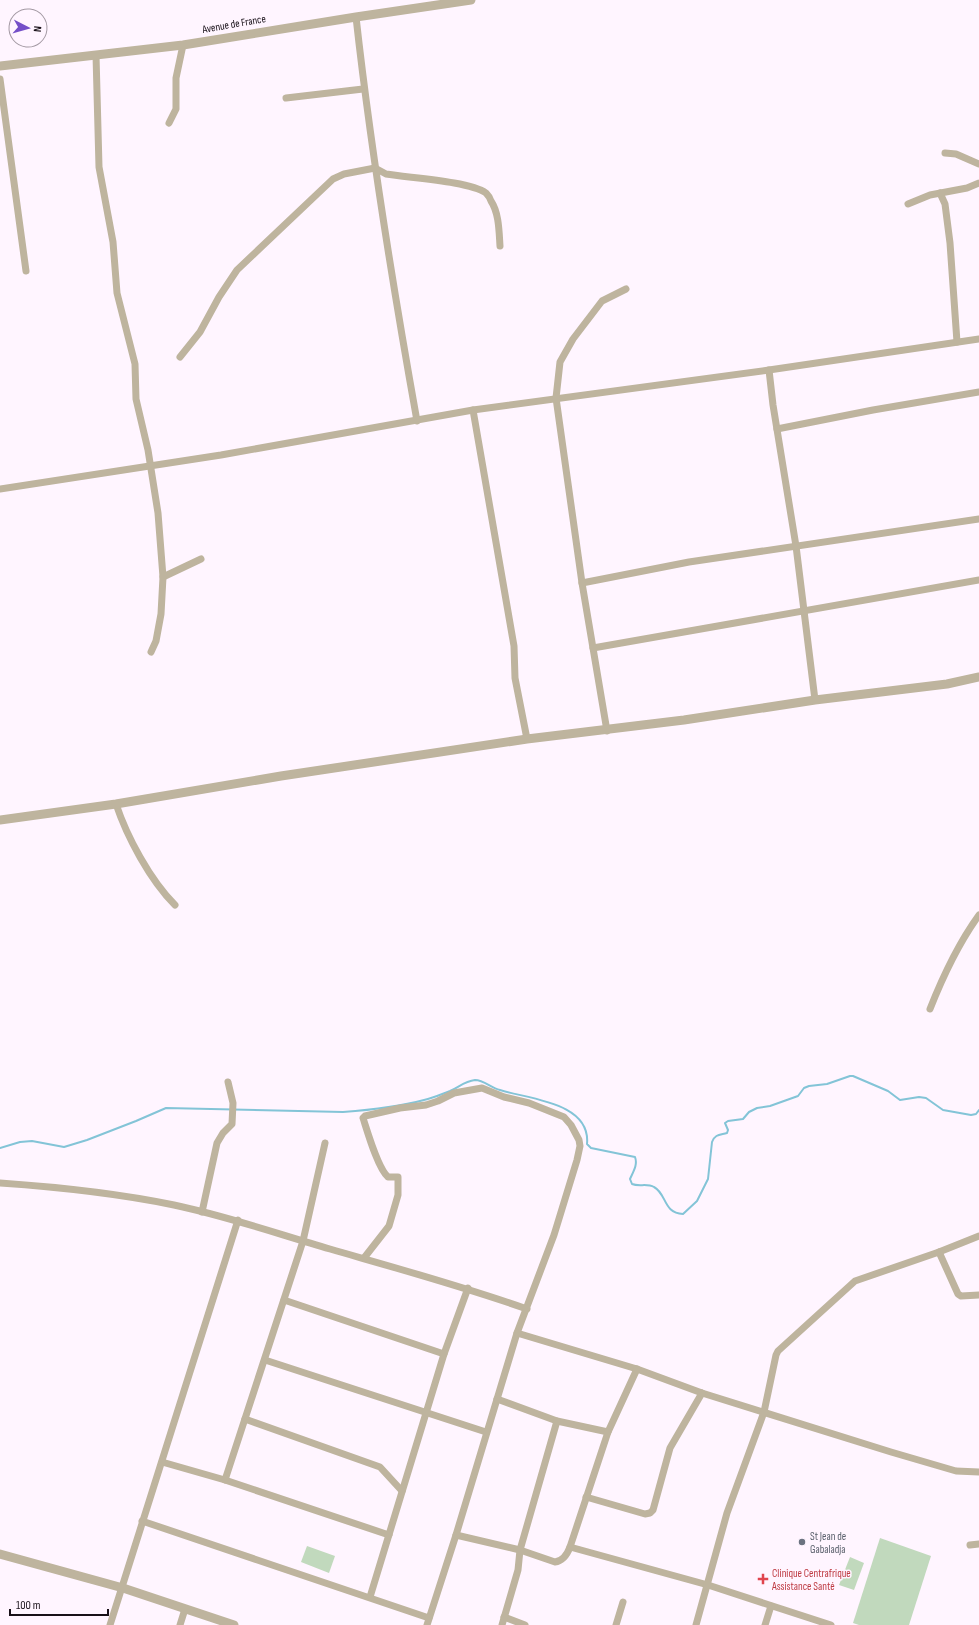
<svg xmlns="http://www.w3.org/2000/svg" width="979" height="1625" viewBox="0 0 979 1625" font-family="'Sofia Sans Condensed',sans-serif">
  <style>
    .green { fill: #c1d9bd }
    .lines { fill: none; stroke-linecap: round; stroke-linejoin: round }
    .stream { stroke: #83c4d7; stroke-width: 2 }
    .minor { stroke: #beb49e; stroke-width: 7 }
    .tertiary { stroke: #beb49e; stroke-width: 9 }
    .worship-dot { fill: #6b7280; stroke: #fff5ff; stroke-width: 1.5 }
    .health-dot { fill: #e0444e; stroke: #fff5ff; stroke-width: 1.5 }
    .labels { text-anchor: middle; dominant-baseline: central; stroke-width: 3; stroke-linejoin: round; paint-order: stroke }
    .street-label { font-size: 11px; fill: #181018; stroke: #fff5ff }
    .worship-label { font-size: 11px; fill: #5b616d; stroke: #fff5ff; text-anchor: start }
    .health-label { font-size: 11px; fill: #be3a42; stroke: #fff5ff; text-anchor: start }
  </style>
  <rect width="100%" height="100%" fill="#fff5ff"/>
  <!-- green -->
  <g class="green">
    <path d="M880,1538L931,1556L909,1625H859L853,1623Z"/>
    <path d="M307,1546L335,1556L329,1573L301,1562Z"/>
    <path d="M850,1557L864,1563L854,1590L839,1585Z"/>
  </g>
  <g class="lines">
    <!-- stream -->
    <path class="stream" d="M0,1148L20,1142L32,1141L64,1147L87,1140L136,1121L166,1108L343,1112C370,1110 398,1107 424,1100C433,1098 442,1094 450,1091C459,1087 465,1081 475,1080C484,1080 491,1088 500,1090C528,1099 591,1102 587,1144L591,1148L635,1157C638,1165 633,1172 630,1179L632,1184C639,1187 647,1183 654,1187C667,1194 663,1213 683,1214L697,1201L708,1179L712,1142C715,1134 720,1135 727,1133L728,1130L725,1123L728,1121L743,1119L749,1112L757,1108L770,1106L798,1096L804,1088L809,1086L827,1084L850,1076H853L888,1091L900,1100L919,1097L926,1098L943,1110L971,1115L976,1114L979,1110"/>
    <!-- minor -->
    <g class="minor">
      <path d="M356,17C371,152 393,287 417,421"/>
      <path d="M96,55L99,167L113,242L117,293L135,364L136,399L148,450L158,513L163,577L161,614L156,641L151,652"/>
      <path d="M0,79L26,271"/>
      <path d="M286,98L363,89"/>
      <path d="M169,123L176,109V78L183,45"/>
      <path d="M945,153L956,154L979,164"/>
      <path d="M940,193L945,204L950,243L957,342"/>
      <path d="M908,204L930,195L967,188L979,183"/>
      <path d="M180,357L200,332L219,297L237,270L333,179L344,174L375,168L386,174C409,178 469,181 486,193C488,195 490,198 491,201C499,213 499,231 500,246"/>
      <path d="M769,370L773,405L796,546L815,700"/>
      <path d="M473,410L514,646L515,678L527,739"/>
      <path d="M777,429L873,410L979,392"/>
      <path d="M0,489L221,455L473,410L769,370L979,339"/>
      <path d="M163,577L201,559"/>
      <path d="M582,583L689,562L979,519"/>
      <path d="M593,648L979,580"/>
      <path d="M607,731L582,583L556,398L560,362L573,339L602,301L626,289"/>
      <path d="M116,804C127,837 150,880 175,905"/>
      <path d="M930,1009C943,976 958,944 979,915"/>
      <path d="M0,1183C58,1187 116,1193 174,1205C227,1216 278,1234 330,1249C396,1268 462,1286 527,1309"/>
      <path d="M202,1212L217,1143L223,1133L232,1124L233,1103L228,1082"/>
      <path d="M939,1252L958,1294L961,1296L979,1295"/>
      <path d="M364,1258L389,1226L398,1195V1177H388C378,1169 367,1130 363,1118L365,1116L400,1108L426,1105L438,1101L454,1093L482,1088L504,1097L529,1103L564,1117L571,1125L579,1140L580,1146L577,1160L554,1235L517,1333L456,1535L427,1625"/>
      <path d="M284,1300L444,1354"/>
      <path d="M517,1333L637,1369L702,1393L891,1452L956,1471L979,1472"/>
      <path d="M265,1360L486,1432"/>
      <path d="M497,1399L557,1421L608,1432"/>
      <path d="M245,1419L380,1467L402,1491"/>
      <path d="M162,1462L225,1480L389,1535"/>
      <path d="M225,1480L303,1241L325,1143"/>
      <path d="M586,1497L645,1514L650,1513L653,1510L670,1448L702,1393"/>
      <path d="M142,1521L429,1618"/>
      <path d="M456,1535L520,1550L555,1562C563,1561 567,1555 570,1547L608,1432L637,1369"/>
      <path d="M970,1545L979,1544"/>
      <path d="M570,1547L708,1585L831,1625"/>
      <path d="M370,1597L444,1354L468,1288"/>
      <path d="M504,1617L525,1625"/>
      <path d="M110,1625L238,1220"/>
      <path d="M180,1625L185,1609"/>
      <path d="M502,1625L518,1570L520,1550L557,1421"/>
      <path d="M616,1625L623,1602"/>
      <path d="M696,1625L727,1513L764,1412L776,1355L778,1351L855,1281L939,1252L979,1236"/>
      <path d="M765,1625L771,1606"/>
    </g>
    <!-- tertiary -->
    <g class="tertiary">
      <path d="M0,66L183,45L356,17L471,0"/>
      <path d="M0,820L116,804L281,776L527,739L684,720L815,700L947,684L979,677"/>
      <path d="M0,1554L123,1588L234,1625"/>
    </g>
  </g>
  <!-- markers -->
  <circle class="worship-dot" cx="802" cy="1542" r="4"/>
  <path class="health-dot" d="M761 1573h4v4h4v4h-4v4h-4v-4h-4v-4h4z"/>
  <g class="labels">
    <!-- street labels -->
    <g class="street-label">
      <text transform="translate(234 24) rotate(-10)">Avenue de France</text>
    </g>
    <!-- worship labels -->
    <g class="worship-label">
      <text x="810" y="1536">St Jean de<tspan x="810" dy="13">Gabaladja</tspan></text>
    </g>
    <!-- health labels -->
    <g class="health-label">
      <text x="772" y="1573">Clinique Centrafrique<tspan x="772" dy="13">Assistance Santé</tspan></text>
    </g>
  </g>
  <!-- north arrow -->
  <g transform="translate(28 28) rotate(96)"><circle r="19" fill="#fff5ff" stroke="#a399a3"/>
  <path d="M0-3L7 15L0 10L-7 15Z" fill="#744fc8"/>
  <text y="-6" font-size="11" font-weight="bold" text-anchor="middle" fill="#181018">N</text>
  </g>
  <!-- scale -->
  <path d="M10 1609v6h98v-6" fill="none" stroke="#181018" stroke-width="2"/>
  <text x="16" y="1609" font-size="12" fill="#181018" stroke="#fff5ff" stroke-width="3" paint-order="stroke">100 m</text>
</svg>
